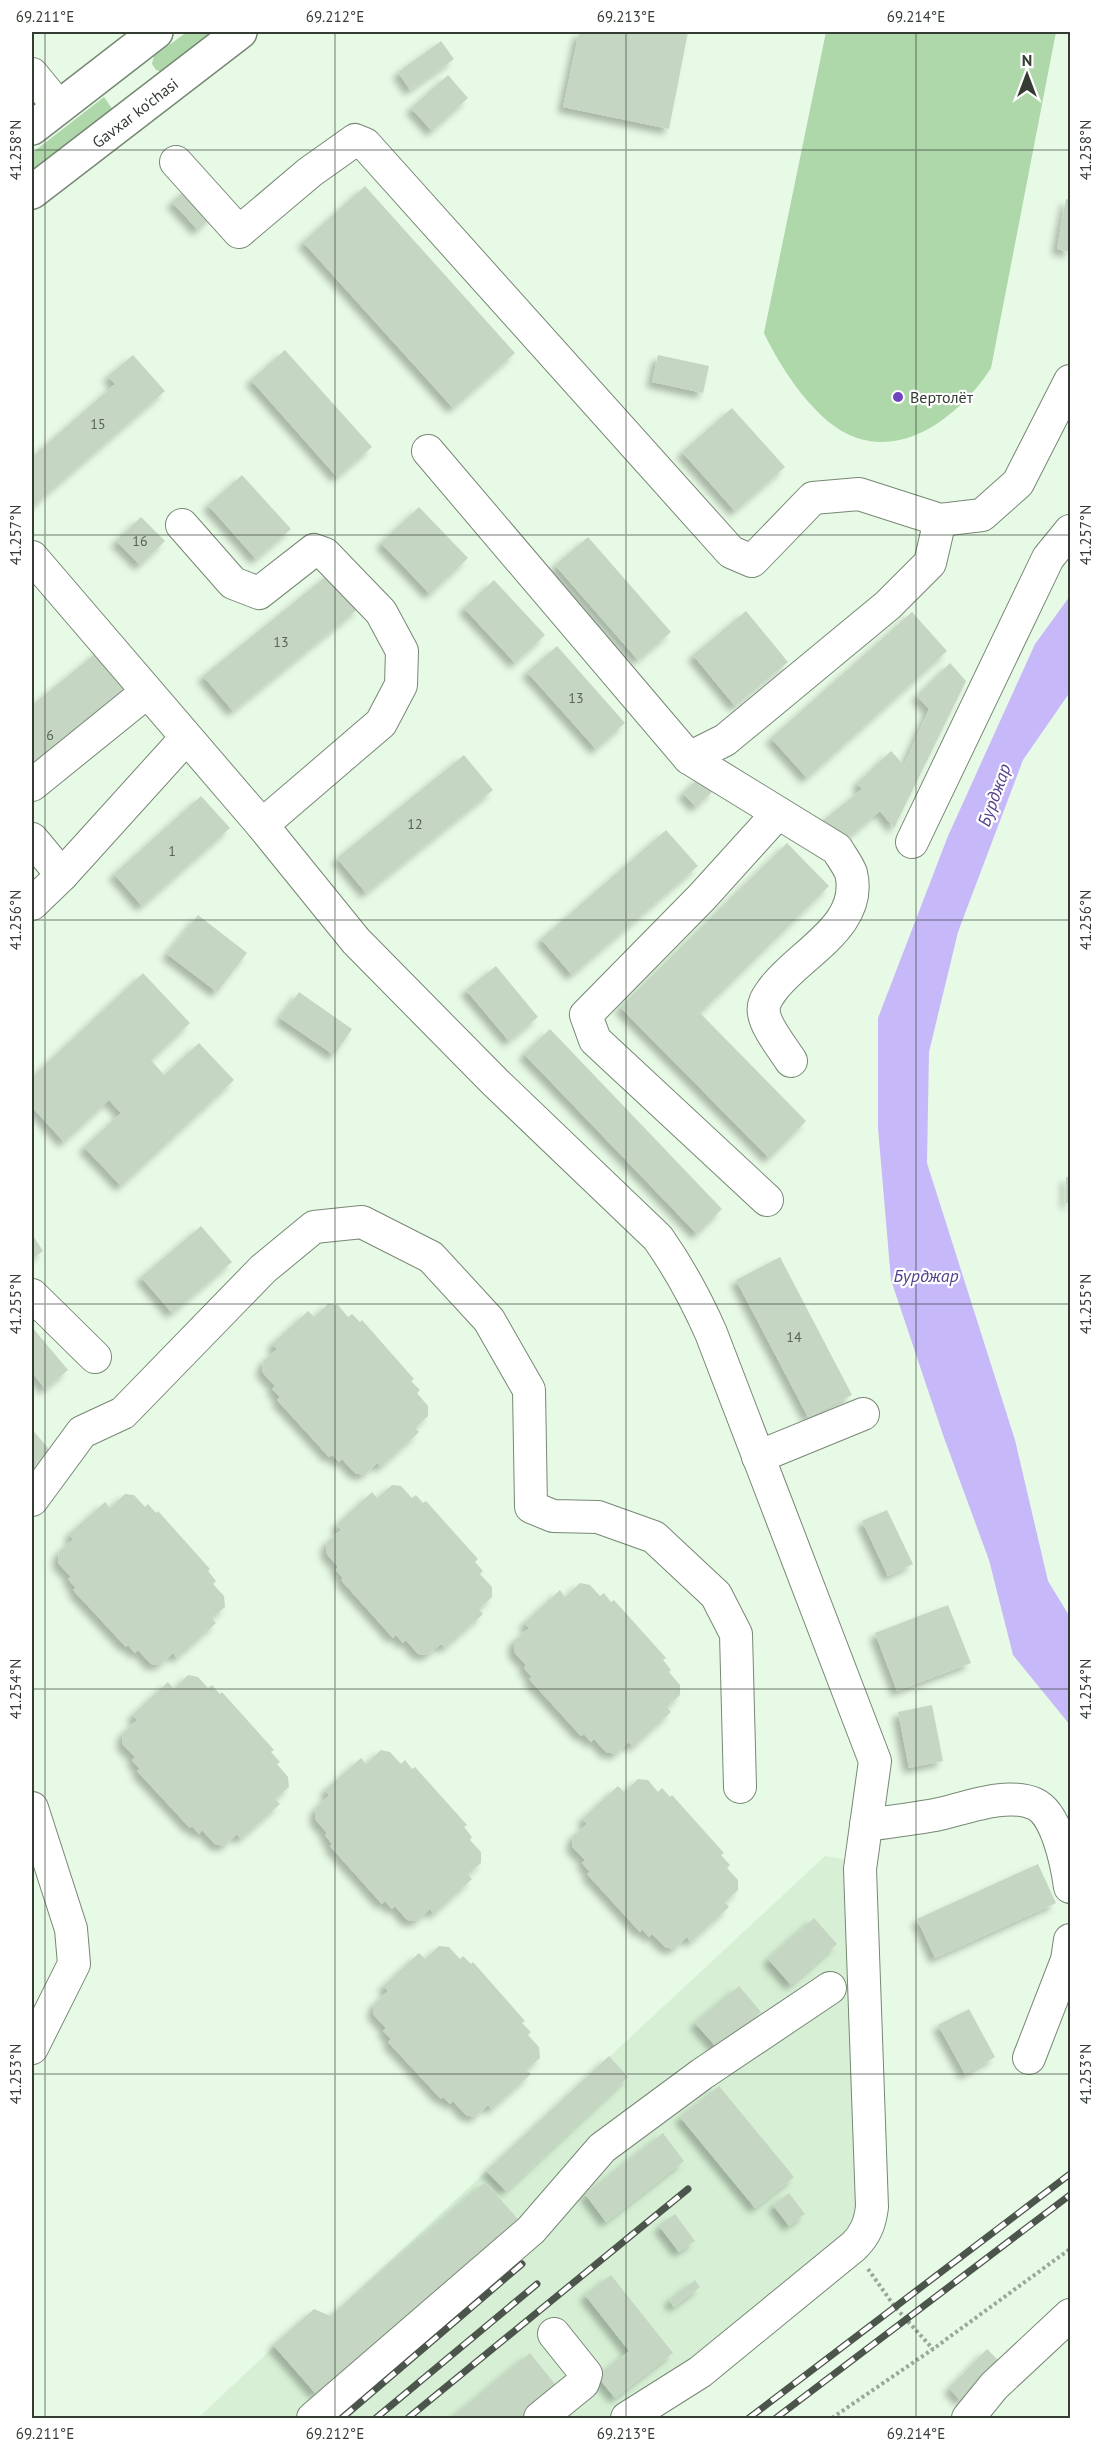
<svg xmlns="http://www.w3.org/2000/svg" width="1102" height="2450" viewBox="0 0 1102 2450" font-family="'PT Sans',sans-serif">
  <style>
    .built { fill: #d7f0d5 }
    .green { fill: #aed7aa }
    .water { fill: #c7b9f9 }
    .building { fill: #c5d7c3; filter: url(#shadow) }
    .lines { fill: none; stroke-linecap: round; stroke-linejoin: round }
    .minor-casing { stroke: #778875; stroke-width: 34 }
    .major-casing { stroke: #778875; stroke-width: 36 }
    .path { stroke: #99a898; stroke-width: 4; stroke-dasharray: 3 3; stroke-linecap: butt }
    .minor { stroke: #fff; stroke-width: 32 }
    .major { stroke: #fff; stroke-width: 33 }
    .rail-casing { stroke: #4c554b; stroke-width: 7 }
    .rail { stroke: #fff; stroke-width: 4.5; stroke-dasharray: 14; stroke-linecap: butt }
    .ticks { fill: none; stroke: #343c34; stroke-width: 1.5; stroke-opacity: 0.45 }
    .poi-dot { fill: #6e45be; stroke: #fff; stroke-width: 2 }
    .labels { text-anchor: middle; dominant-baseline: central; stroke-width: 4.5; stroke-linejoin: round; paint-order: stroke }
    .number-label { font-size: 14px; fill: #586358 }
    .street-label { font-size: 16px; fill: #343c34; stroke: #fff }
    .poi-label { font-size: 16px; fill: #343c34; stroke: #fff; text-anchor: start }
    .water-label { font-size: 18px; font-style: italic; fill: #58418c; stroke: #fff }
    .neatline { fill: none; stroke: #343c34; stroke-width: 2 }
    .ticks-label { font-size: 15px; text-anchor: middle; fill: #343c34 }
  </style>
  <defs>
    <filter id="shadow"><feDropShadow dx="-5.5" dy="5.5" stdDeviation="3" flood-color="#0004"/></filter>
  </defs>
  <rect width="100%" height="100%" fill="#e7fae5"/>
  <!-- built -->
  <path class="built" d="M825,1856L850,1860L861,2231L690,2368L611,2418H198L314,2309L331,2316Z"/>
  <!-- green -->
  <g class="green">
    <path d="M187,32H216L162,72L156,70L152,64L154,56Z"/>
    <path d="M826,32H1056L991,368C964,410 911,456 857,438C817,425 781,369 764,333Z"/>
    <path d="M104,97L113,110L32,172V153Z"/>
  </g>
  <!-- water -->
  <path class="water" d="M1070,596V692L1023,760L958,932L929,1052L927,1163L1015,1440L1048,1581L1070,1617V1725L1013,1655L989,1560L943,1435L891,1280L878,1128V1018L948,836L1035,644Z"/>
  <!-- building -->
  <g class="building">
    <path d="M579,32H688L669,129L563,107Z"/>
    <path d="M441,41L454,59L410,90L398,72Z"/>
    <path d="M448,75L468,98L432,131L411,108Z"/>
    <path d="M365,186L515,353L453,408L303,242Z"/>
    <path d="M189,187L215,213L198,230L172,202Z"/>
    <path d="M1066,199L1070,200V252L1057,249Z"/>
    <path d="M285,350L372,447L337,477L251,380Z"/>
    <path d="M133,355L165,391L32,507V457L115,384L108,376Z"/>
    <path d="M658,355L709,366L703,393L652,382Z"/>
    <path d="M732,408L785,467L735,511L682,452Z"/>
    <path d="M242,475L291,529L256,559L208,505Z"/>
    <path d="M419,507L468,558L430,594L381,543Z"/>
    <path d="M141,517L165,541L140,565L116,541Z"/>
    <path d="M588,537L671,632L638,660L555,565Z"/>
    <path d="M330,573L359,608L233,711L203,676Z"/>
    <path d="M494,580L545,635L515,663L464,608Z"/>
    <path d="M746,611L788,662L735,706L693,655Z"/>
    <path d="M912,612L947,651L807,778L771,738Z"/>
    <path d="M557,646L625,723L596,749L527,672Z"/>
    <path d="M101,649L130,684L32,764V705Z"/>
    <path d="M950,663L966,681L894,828L880,811L840,844L821,822L862,789L857,783L891,751L904,765L929,709L917,696Z"/>
    <path d="M464,755L493,790L366,893L337,858Z"/>
    <path d="M701,776L714,790L696,807L683,793Z"/>
    <path d="M201,796L230,828L142,906L114,874Z"/>
    <path d="M666,830L698,866L572,975L541,939Z"/>
    <path d="M787,843L829,886L700,1013L806,1121L769,1158L620,1007Z"/>
    <path d="M198,915L247,953L217,992L167,954Z"/>
    <path d="M496,966L538,1017L509,1041L466,990Z"/>
    <path d="M143,973L190,1023L151,1060L164,1075L199,1043L234,1080L121,1186L84,1147L121,1113L109,1100L64,1142L32,1107V1077Z"/>
    <path d="M299,992L352,1029L334,1055L280,1018Z"/>
    <path d="M550,1029L722,1209L697,1234L524,1054Z"/>
    <rect x="1066" y="1177" width="4" height="26"/>
    <path d="M201,1226L232,1262L172,1313L141,1277Z"/>
    <path d="M32,1234L43,1251L32,1259Z"/>
    <path d="M780,1257L852,1395L808,1417L736,1280Z"/>
    <path d="M328,1304L338,1305L348,1317L352,1314L360,1322L362,1320L414,1379L411,1381L420,1390L417,1393L428,1406V1416L415,1428L419,1432L381,1467L377,1463L364,1475L355,1473L342,1459L339,1462L332,1455L329,1457L277,1400L280,1397L272,1389L275,1386L262,1372L263,1362L277,1349L272,1344L308,1311L314,1317Z"/>
    <path d="M32,1327L68,1370L45,1389L32,1372Z"/>
    <path d="M32,1429L52,1453L32,1470Z"/>
    <path d="M392,1485L401,1486L412,1498L416,1495L423,1503L426,1501L478,1559L475,1562L483,1571L480,1574L492,1587V1597L479,1609L483,1614L445,1648L441,1644L428,1655L418,1654L406,1640L403,1643L396,1635L393,1638L341,1580L343,1578L336,1570L338,1567L326,1553L327,1542L341,1530L336,1525L372,1492L377,1498Z"/>
    <path d="M125,1494L134,1495L145,1507L148,1504L156,1513L158,1511L210,1569L208,1571L216,1581L213,1584L224,1596L225,1607L212,1618L216,1623L177,1658L173,1653L160,1665L151,1664L138,1650L135,1653L128,1645L126,1647L73,1590L76,1588L68,1579L71,1577L58,1563L59,1552L73,1539L69,1534L105,1502L110,1508Z"/>
    <path d="M887,1510L913,1564L888,1576L862,1521Z"/>
    <path d="M580,1583L590,1585L600,1596L604,1593L611,1602L614,1600L666,1658L663,1660L671,1670L669,1672L680,1685V1695L667,1707L671,1712L633,1747L629,1742L616,1754L606,1752L594,1739L591,1742L584,1734L581,1736L529,1679L532,1677L524,1668L526,1665L514,1652V1641L529,1628L524,1623L560,1590L565,1597Z"/>
    <path d="M948,1605L971,1663L897,1691L875,1633Z"/>
    <path d="M188,1675L198,1677L208,1688L212,1685L220,1694L222,1692L274,1750L271,1752L280,1762L277,1764L288,1777L289,1787L275,1799L280,1804L241,1839L237,1834L224,1846L215,1844L202,1830L199,1834L192,1826L190,1828L137,1771L140,1769L132,1760L135,1757L122,1744L123,1733L137,1720L132,1715L168,1682L174,1689Z"/>
    <path d="M932,1705L943,1761L909,1768L898,1712Z"/>
    <path d="M381,1750L390,1752L401,1764L405,1760L412,1769L415,1767L467,1825L464,1827L472,1837L470,1840L481,1852V1863L468,1874L472,1879L434,1914L430,1909L417,1921L407,1920L395,1906L392,1909L385,1901L382,1904L330,1846L332,1844L325,1835L327,1833L315,1819L316,1808L329,1795L325,1790L361,1758L366,1764Z"/>
    <path d="M638,1779L648,1780L658,1792L662,1788L670,1797L672,1795L724,1853L721,1855L730,1865L727,1868L738,1880V1890L725,1902L729,1907L691,1942L687,1937L674,1949L665,1947L652,1934L649,1937L642,1929L640,1932L587,1874L590,1872L582,1863L585,1860L572,1847L573,1836L587,1824L582,1819L618,1786L624,1792Z"/>
    <path d="M1038,1864L1056,1903L935,1958L917,1919Z"/>
    <path d="M814,1918L837,1944L791,1985L768,1959Z"/>
    <path d="M439,1946L449,1947L460,1959L463,1956L471,1964L473,1962L525,2021L522,2023L531,2032L528,2035L539,2047L540,2058L526,2070L531,2074L492,2109L488,2105L475,2117L466,2115L453,2101L450,2104L443,2097L441,2099L388,2042L391,2039L383,2031L386,2028L373,2014L374,2004L388,1991L383,1986L419,1953L425,1959Z"/>
    <path d="M739,1986L761,2012L718,2049L695,2023Z"/>
    <path d="M969,2009L995,2057L965,2074L938,2025Z"/>
    <path d="M609,2056L628,2077L506,2191L486,2171Z"/>
    <path d="M719,2086L794,2177L755,2208L680,2117Z"/>
    <path d="M663,2133L684,2161L606,2222L585,2194Z"/>
    <path d="M485,2182L518,2219L316,2394L273,2345L314,2309L330,2316Z"/>
    <path d="M789,2193L805,2214L789,2226L773,2205Z"/>
    <path d="M675,2214L695,2241L679,2252L659,2226Z"/>
    <path d="M611,2275L673,2353L615,2398L597,2376L629,2351L585,2295Z"/>
    <path d="M695,2280L700,2287L674,2307L669,2300Z"/>
    <path d="M987,2349L1000,2362L961,2401L949,2388Z"/>
    <path d="M530,2353L559,2389L523,2418H451Z"/>
  </g>
  <g class="lines">
    <!-- minor casing -->
    <g class="minor-casing">
      <g id="minor">
        <path d="M32,74L59,107"/>
        <path d="M176,162L239,232L310,172L355,140L365,144L731,552L752,561L813,498L859,494L940,520L982,515L1018,483L1070,381"/>
        <path d="M428,451L689,758L837,849C841,856 848,865 851,873C864,926 800,953 773,989C768,996 762,1003 764,1013C765,1026 784,1050 791,1061"/>
        <path d="M182,525L233,583L259,593L314,550L325,554L381,612L402,651L401,685L381,723L262,825"/>
        <path d="M32,557L262,825L356,941L495,1082L658,1238C679,1268 696,1299 711,1333L875,1761L860,1869L872,2207C870,2223 866,2234 854,2246L700,2372L627,2418"/>
        <path d="M689,758L725,740L888,605L930,563L940,520"/>
        <path d="M32,785L147,692"/>
        <path d="M32,839L62,875"/>
        <path d="M912,842L1048,558L1070,531"/>
        <path d="M32,904L62,875L186,738"/>
        <path d="M767,1200L595,1040L586,1015L702,897L778,813"/>
        <path d="M32,1295L95,1357"/>
        <path d="M758,1457L863,1414"/>
        <path d="M32,1500L82,1432L123,1413L263,1269L314,1227L362,1222L431,1257L489,1320L529,1390L531,1507L553,1516L598,1517L654,1537L716,1595L736,1634L740,1787"/>
        <path d="M32,1808L71,1929L74,1964L32,2048"/>
        <path d="M866,1825C889,1822 912,1819 935,1815C964,1809 1006,1791 1035,1804C1057,1814 1067,1865 1070,1887"/>
        <path d="M1029,2058L1067,1960L1070,1940"/>
        <path d="M313,2418L531,2230L602,2148L702,2074L830,1988"/>
        <path d="M540,2418L583,2383L586,2374L554,2334"/>
        <path d="M968,2418L994,2386L1070,2315"/>
      </g>
    </g>
    <!-- major casing -->
    <g class="major-casing">
      <g id="major">
        <path d="M32,128L156,32"/>
        <path id="s1" d="M32,192L240,32"/>
      </g>
    </g>
    <!-- path -->
    <g class="path">
      <path d="M868,2269L895,2307L933,2349"/>
      <path d="M832,2418L933,2349L1070,2249"/>
    </g>
    <!-- minor -->
    <use href="#minor" class="minor"/>
    <!-- major -->
    <use href="#major" class="major"/>
    <!-- rail casing -->
    <g class="rail-casing">
      <g id="rail">
        <path d="M342,2418L522,2264"/>
        <path d="M376,2418L537,2284"/>
        <path d="M408,2418L688,2189"/>
        <path d="M749,2418L1070,2174"/>
        <path d="M776,2418L1070,2195"/>
      </g>
    </g>
    <!-- rail -->
    <use href="#rail" class="rail"/>
  </g>
  <!-- ticks -->
  <path class="ticks" d="M45,32V2418M335,32V2418M626,32V2418M916,32V2418M32,150H1070M32,535H1070M32,920H1070M32,1304H1070M32,1689H1070M32,2074H1070"/>
  <!-- markers -->
  <circle class="poi-dot" cx="898" cy="397" r="6"/>
  <g class="labels">
    <!-- number labels -->
    <g class="number-label">
      <text x="98" y="424">15</text>
      <text x="140" y="541">16</text>
      <text x="281" y="642">13</text>
      <text x="576" y="698">13</text>
      <text x="50" y="735">6</text>
      <text x="415" y="824">12</text>
      <text x="172" y="851">1</text>
      <text x="794" y="1337">14</text>
    </g>
    <!-- street labels -->
    <g class="street-label">
      <text stroke="none"><textPath href="#s1" startOffset="130">Gavxar ko'chasi</textPath></text>
    </g>
    <!-- poi labels -->
    <g class="poi-label">
      <text x="910" y="397">Вертолёт</text>
    </g>
    <!-- water labels -->
    <g class="water-label">
      <text transform="translate(994 795) rotate(-70)">Бурджар</text>
      <text x="926" y="1275">Бурджар</text>
    </g>
  </g>
  <!-- border -->
  <rect width="1102" height="2450" fill="none" stroke="#ffffff" stroke-width="66"/>
  <!-- north arrow -->
  <g transform="translate(1027 75)" stroke="#ffffff" stroke-width="4.5" paint-order="stroke">
  <path d="M0-4.5L10 22L0 15L-10 22Z" fill="#343c34"/>
  <text y="-9" font-size="16" font-weight="bold" text-anchor="middle" fill="#343c34">N</text>
  </g>
  <rect x="33" y="33" width="1036" height="2384" class="neatline"/>
  <g class="ticks-label">
    <text x="45" y="22">69.211°E</text>
    <text x="335" y="22">69.212°E</text>
    <text x="626" y="22">69.213°E</text>
    <text x="916" y="22">69.214°E</text>
    <text transform="translate(16 150) rotate(-90)" y="5">41.258°N</text>
    <text transform="translate(1086 150) rotate(-90)" y="5">41.258°N</text>
    <text transform="translate(16 535) rotate(-90)" y="5">41.257°N</text>
    <text transform="translate(1086 535) rotate(-90)" y="5">41.257°N</text>
    <text transform="translate(16 920) rotate(-90)" y="5">41.256°N</text>
    <text transform="translate(1086 920) rotate(-90)" y="5">41.256°N</text>
    <text transform="translate(16 1304) rotate(-90)" y="5">41.255°N</text>
    <text transform="translate(1086 1304) rotate(-90)" y="5">41.255°N</text>
    <text transform="translate(16 1689) rotate(-90)" y="5">41.254°N</text>
    <text transform="translate(1086 1689) rotate(-90)" y="5">41.254°N</text>
    <text transform="translate(16 2074) rotate(-90)" y="5">41.253°N</text>
    <text transform="translate(1086 2074) rotate(-90)" y="5">41.253°N</text>
    <text x="45" y="2439">69.211°E</text>
    <text x="335" y="2439">69.212°E</text>
    <text x="626" y="2439">69.213°E</text>
    <text x="916" y="2439">69.214°E</text>
  </g>
</svg>
